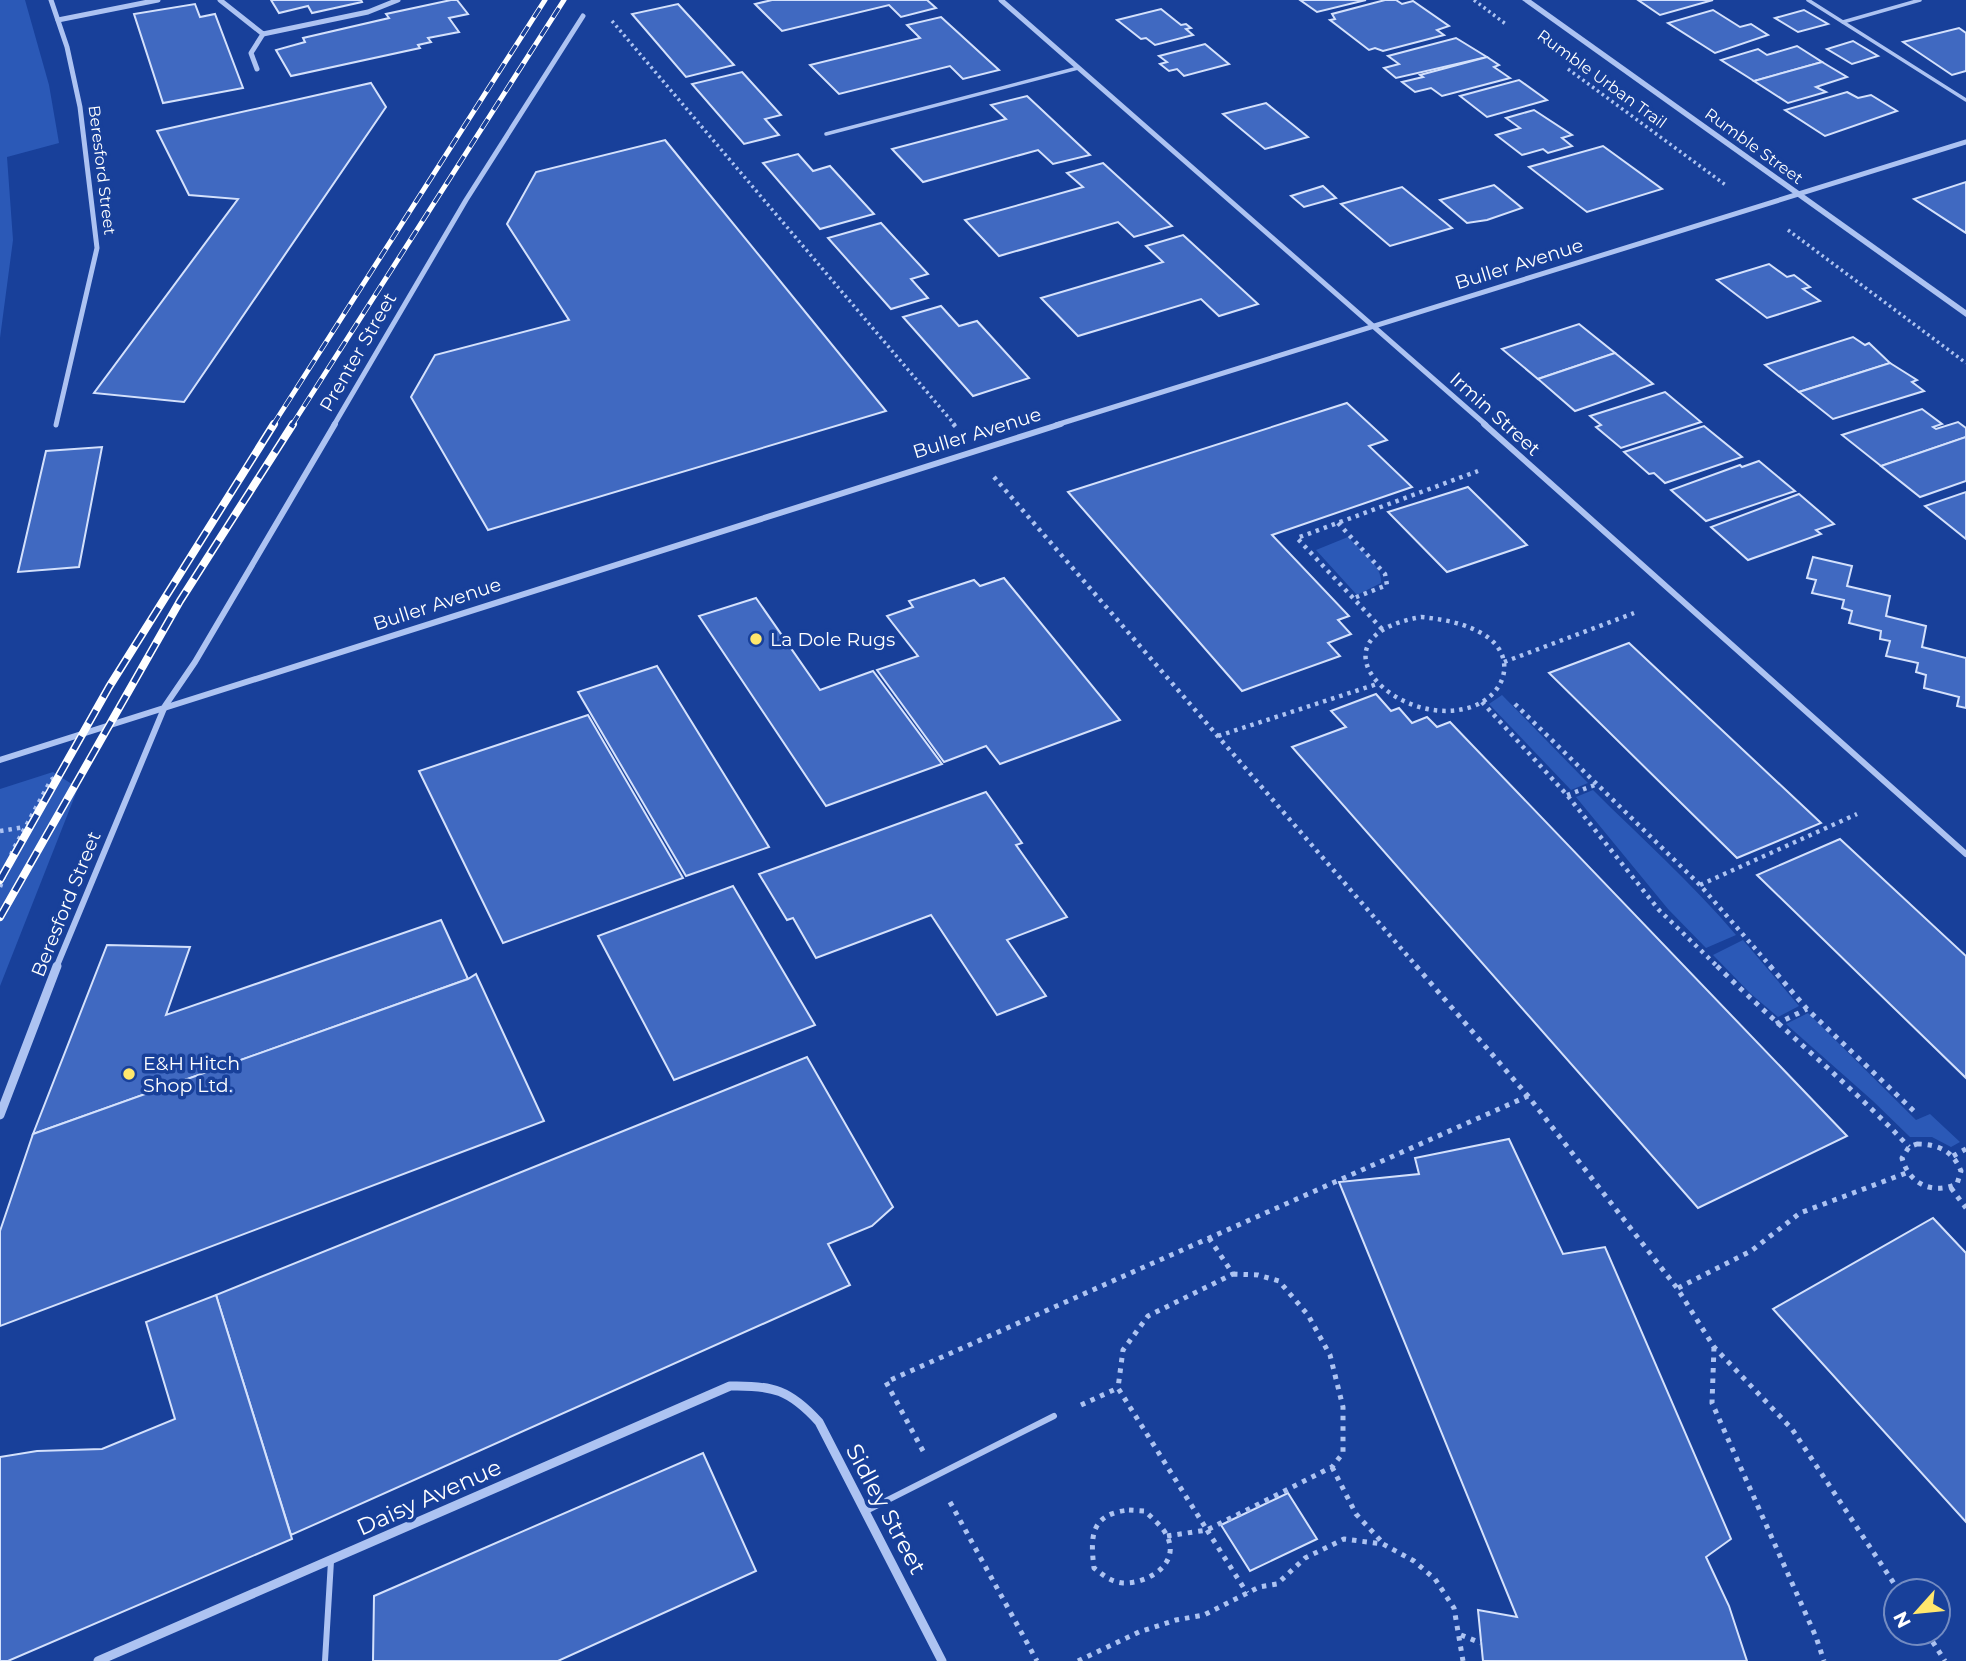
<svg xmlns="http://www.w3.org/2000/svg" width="1966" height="1661" viewBox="0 0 1966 1661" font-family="Montserrat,sans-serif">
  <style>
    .green { fill: #2b59b7 }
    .building { fill: #4069c1; stroke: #d4e1fc; stroke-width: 2 }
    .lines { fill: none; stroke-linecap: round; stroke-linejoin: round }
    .path-far2 { stroke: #adc3f2; stroke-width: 3.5; stroke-dasharray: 2.5 3.5; stroke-linecap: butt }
    .path-far1 { stroke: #adc3f2; stroke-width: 4.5; stroke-dasharray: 3.5 5; stroke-linecap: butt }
    .path { stroke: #adc3f2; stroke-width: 5; stroke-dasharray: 4.5 6; stroke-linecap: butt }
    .service-far1 { stroke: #adc3f2; stroke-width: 3.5 }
    .service { stroke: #adc3f2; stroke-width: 6 }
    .minor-far2 { stroke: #adc3f2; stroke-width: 5 }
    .minor-far1 { stroke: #adc3f2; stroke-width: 6 }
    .minor { stroke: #adc3f2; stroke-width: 9 }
    .tertiary { fill: #adc3f2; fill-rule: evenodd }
    .rail-far1-casing { stroke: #fff; stroke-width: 5 }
    .rail-casing { stroke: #fff; stroke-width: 8 }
    .rail-far1 { stroke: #18409a; stroke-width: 3.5; stroke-dasharray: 11; stroke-linecap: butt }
    .rail { stroke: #18409a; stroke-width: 5; stroke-dasharray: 15; stroke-linecap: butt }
    .poi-dot { fill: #ffe76d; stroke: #18409a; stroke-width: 2.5 }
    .labels { text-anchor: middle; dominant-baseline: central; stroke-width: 7; stroke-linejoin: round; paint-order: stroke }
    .far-street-label { font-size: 16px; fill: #fff; stroke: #18409a }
    .street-label { font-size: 19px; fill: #fff; stroke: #18409a }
    .poi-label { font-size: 19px; fill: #fff; stroke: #18409a; text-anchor: start }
    .near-street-label { font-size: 23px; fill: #fff; stroke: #18409a }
  </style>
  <rect width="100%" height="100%" fill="#18409a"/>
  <!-- green -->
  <g class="green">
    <path d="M0,0H25L49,85L59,143L7,157L13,240L0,338Z"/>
    <path d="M1348,537C1359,549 1383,566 1381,583L1357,595L1316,550Z"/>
    <path d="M1502,695L1588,783L1571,790L1489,704Z"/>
    <path d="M53,772L78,788L0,986V789Z"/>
    <path d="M1593,790C1641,838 1692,883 1736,935L1706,948L1668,909L1576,797Z"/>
    <path d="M1743,940L1799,1006L1778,1017L1751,994L1713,955Z"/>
    <path d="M1808,1013L1916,1120L1930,1114L1960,1142L1951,1147L1932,1137H1910L1873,1101L1786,1024Z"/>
  </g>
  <!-- building -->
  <g class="building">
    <path d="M271,0H361L362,2L312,13L308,6L279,13Z"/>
    <path d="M451,0H457L468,14L449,18L459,32L428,38L431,42L418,45L420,48L291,76L276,50L305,42L303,38L389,18L386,14Z"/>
    <path d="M772,0H927L936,8L901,17L889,5L782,31L755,4Z"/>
    <path d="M1300,0H1366L1317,12Z"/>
    <path d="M1385,0H1396L1402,4L1413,1L1449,26L1437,30L1444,35L1383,51L1375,48L1369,50L1330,20L1335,19L1332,14Z"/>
    <path d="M1638,0H1713L1660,15Z"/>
    <path d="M195,4L200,17L215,14L243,88L163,103L134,14Z"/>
    <path d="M678,4L734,65L686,77L632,14Z"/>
    <path d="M1161,9L1181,25L1186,24L1191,28L1186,29L1193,35L1155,45L1146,38L1141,39L1117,20Z"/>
    <path d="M1713,10L1740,27L1751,24L1768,35L1715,53L1668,23Z"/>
    <path d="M1804,10L1828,24L1798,32L1775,18Z"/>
    <path d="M941,17L999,70L963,79L950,66L839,94L810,65L920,38L907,25Z"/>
    <path d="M1959,28L1966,33V71L1952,75L1903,42Z"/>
    <path d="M1456,38L1487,57L1396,78L1384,68L1399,64L1388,56Z"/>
    <path d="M1853,41L1878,56L1852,64L1827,49Z"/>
    <path d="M1205,44L1229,64L1184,76L1177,69L1169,71L1160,64L1167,62L1159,56Z"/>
    <path d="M1797,46L1822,62L1754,81L1721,60L1758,49L1767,55Z"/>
    <path d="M1487,57L1499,65L1494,67L1510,78L1442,96L1431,88L1415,92L1402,82L1423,77L1420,75Z"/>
    <path d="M1822,62L1847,77L1816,87L1826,92L1788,103L1754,81Z"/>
    <path d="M742,72L781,115L765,119L779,135L744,144L692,84Z"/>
    <path d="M1519,80L1547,100L1487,117L1460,96Z"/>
    <path d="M371,83L386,107L184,402L94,393L238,199L189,195L157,131Z"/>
    <path d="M1847,92L1858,98L1871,95L1897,111L1825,136L1785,110Z"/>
    <path d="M1027,96L1090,155L1053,164L1038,150L923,182L892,149L1006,119L991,105Z"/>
    <path d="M1266,103L1308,137L1265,149L1223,114Z"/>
    <path d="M1534,110L1572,135L1562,138L1572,146L1548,153L1543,149L1522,155L1496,135L1520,128L1506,118Z"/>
    <path d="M665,140L886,411L488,530L411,397L435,355L569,320L507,224L536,172Z"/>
    <path d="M1603,146L1662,189L1587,212L1529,167Z"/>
    <path d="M798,154L813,171L830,166L874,214L820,229L763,163Z"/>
    <path d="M1103,163L1172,226L1134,237L1118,222L999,256L965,220L1083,187L1067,173Z"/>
    <path d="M1966,182V233L1914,199Z"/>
    <path d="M1494,185L1522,208L1487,220L1467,223L1440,200Z"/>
    <path d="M1323,186L1336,198L1304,207L1291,196Z"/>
    <path d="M1402,187L1452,228L1390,246L1341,204Z"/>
    <path d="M881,223L928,274L911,279L928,298L891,309L828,238Z"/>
    <path d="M1183,235L1258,304L1219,316L1201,299L1078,336L1041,298L1163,262L1146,246Z"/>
    <path d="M1769,264L1787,277L1794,275L1810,287L1803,289L1820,301L1767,318L1717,280Z"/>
    <path d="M941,306L959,326L977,321L1029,378L973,396L903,317Z"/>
    <path d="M1579,324L1615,353L1538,379L1502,349Z"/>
    <path d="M1853,337L1865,345L1869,343L1890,363L1799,392L1765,365Z"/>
    <path d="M1615,353L1653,384L1575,411L1538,379Z"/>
    <path d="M1890,363L1917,380L1912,382L1924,391L1833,419L1799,392Z"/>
    <path d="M1665,392L1701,422L1621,448L1596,427L1601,425L1590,416Z"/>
    <path d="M1347,403L1387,440L1369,446L1412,487L1272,535L1349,616L1338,620L1351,634L1328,643L1340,656L1242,691L1068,492Z"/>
    <path d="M1922,409L1942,424L1933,427L1936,429L1958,422L1966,428V437L1881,466L1842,435Z"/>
    <path d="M1704,426L1742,457L1665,483L1654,473L1649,474L1624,452Z"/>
    <path d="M1966,437V481L1920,497L1881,466Z"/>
    <path d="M102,447L79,567L18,572L46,451Z"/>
    <path d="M1759,461L1795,491L1706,521L1671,490L1740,465L1742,467Z"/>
    <path d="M1468,487L1527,545L1447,572L1388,512Z"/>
    <path d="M1966,492V539L1925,506Z"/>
    <path d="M1799,494L1834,524L1816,530L1821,534L1748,560L1711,527Z"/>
    <path d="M1813,557L1852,566L1847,586L1890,596L1886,616L1926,626L1922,647L1966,658V708L1957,706L1959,697L1924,688L1926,675L1916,672L1918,663L1886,656L1890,641L1880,639L1881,631L1849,623L1852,611L1842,608L1844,600L1812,593L1816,580L1807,578Z"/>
    <path d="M1004,578L1120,720L1000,764L986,746L944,762L877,670L918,656L887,616L913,607L909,601L974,580L980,586Z"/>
    <path d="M756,598L820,690L873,671L942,764L826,806L699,616Z"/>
    <path d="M1629,643L1821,823L1737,858L1549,673Z"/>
    <path d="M657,666L769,847L686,876L578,692Z"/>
    <path d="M1376,694L1391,711L1399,708L1412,723L1427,717L1437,727L1450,722L1847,1136L1698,1208L1292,747L1346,727L1331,711Z"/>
    <path d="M588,715L683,878L503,943L419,771Z"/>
    <path d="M986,792L1022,843L1016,845L1067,917L1007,940L1046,996L997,1015L931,915L816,958L793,918L787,920L759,874Z"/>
    <path d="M1840,839L1966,956V1078L1757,875Z"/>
    <path d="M733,886L815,1025L674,1080L598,936Z"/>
    <path d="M441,920L468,979L33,1134L107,945L190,947L166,1015Z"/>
    <path d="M476,974L544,1121L0,1326V1231L33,1134L468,979Z"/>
    <path d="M807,1057L893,1207L872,1226L828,1244L850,1285L291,1535L216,1295Z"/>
    <path d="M1509,1139L1563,1254L1605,1247L1731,1539L1706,1557L1729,1606L1747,1661H1483L1478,1610L1517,1617L1339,1182L1419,1174L1415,1158Z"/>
    <path d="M1933,1218L1966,1253V1522L1773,1309Z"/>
    <path d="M216,1295L292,1539L8,1661H0V1457L37,1451L102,1449L175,1419L146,1322Z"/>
    <path d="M703,1453L756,1571L558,1661H373L374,1596Z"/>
    <path d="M1288,1493L1317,1539L1250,1571L1221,1525Z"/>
  </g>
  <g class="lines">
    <!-- path-far2 -->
    <g class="path-far2">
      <path d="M1474,0L1507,25"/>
      <path d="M612,21L955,425"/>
      <path d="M1568,69L1727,186"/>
      <path d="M1788,230L1966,363"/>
    </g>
    <!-- path-far1 -->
    <g class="path-far1">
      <path d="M953,424L957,428"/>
      <path d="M994,477L1418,968"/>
      <path d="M1338,523L1385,574L1387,585L1354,598"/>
      <path d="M1421,617C1442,619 1464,623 1483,634C1518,655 1507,695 1471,707C1399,731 1303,638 1421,617Z"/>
      <path d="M1382,629L1297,538L1478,471"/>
      <path d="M1504,662L1634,613"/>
      <path d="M1482,702L1567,795L1659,910L1719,968"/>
      <path d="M1515,704L1700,885L1772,968"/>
      <path d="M1218,736L1377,684"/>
      <path d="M1567,795L1595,785"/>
      <path d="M0,831L25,827"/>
      <path d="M1700,885L1857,814"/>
      <path d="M0,887L13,850L51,780L59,775"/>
    </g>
    <!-- path -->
    <g class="path">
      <path d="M1416,966L1528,1096L1677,1288L1714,1347L1792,1429L1899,1591"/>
      <path d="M1717,966C1780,1028 1849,1083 1909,1147"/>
      <path d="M1770,966L1807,1009L1917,1114"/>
      <path d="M1776,1024L1807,1009"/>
      <path d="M1917,1144C1938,1144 1953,1151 1961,1171L1957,1184C1932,1195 1909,1184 1902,1158L1909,1147Z"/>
      <path d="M1953,1156L1966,1149"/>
      <path d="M1951,1188L1966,1208"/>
      <path d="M1209,1238L1233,1274"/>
      <path d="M1233,1274L1258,1275L1279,1281L1308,1315L1330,1355L1343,1407V1453L1332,1467L1207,1530L1118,1388L1123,1350L1148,1316Z"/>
      <path d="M1678,1288L1751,1251L1800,1213L1906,1173"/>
      <path d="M1714,1347L1712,1403L1816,1637L1824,1661"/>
      <path d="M1081,1405L1118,1388"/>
      <path d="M923,1451L886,1382L1528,1096"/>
      <path d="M1332,1467L1356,1514L1383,1543"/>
      <path d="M950,1502L1037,1661"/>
      <path d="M1129,1510L1145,1511C1152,1518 1163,1527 1167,1536C1181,1564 1147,1584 1123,1583C1111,1582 1103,1575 1094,1568C1090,1535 1091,1514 1129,1510Z"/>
      <path d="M1207,1530L1247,1593"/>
      <path d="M1167,1536L1207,1530"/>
      <path d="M1927,1633L1945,1661"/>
      <path d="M1461,1635L1481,1643"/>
      <path d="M1078,1661L1139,1632L1176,1620L1204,1615L1259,1587L1277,1584L1305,1558L1344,1539L1383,1544L1414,1561L1435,1579L1454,1608L1463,1661"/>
    </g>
    <!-- service-far1 -->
    <g class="service-far1">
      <path d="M1808,0L1966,100"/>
      <path d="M1843,22L1920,0"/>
      <path d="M826,134L1078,68"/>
    </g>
    <!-- service -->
    <g class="service">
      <path d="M866,1511L1054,1416"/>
      <path d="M325,1661L331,1561"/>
    </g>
    <!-- minor-far2 -->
    <g class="minor-far2">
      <path d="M51,0L67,47L80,107L97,248L56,425"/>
      <path d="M220,0L263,34L368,12L398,0"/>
      <path d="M1001,0L1486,425"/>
      <path d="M58,20L158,0"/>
      <path d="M257,69L251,53L263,34"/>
      <path d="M334,425L466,200L583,16"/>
      <path d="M1056,425L1966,142"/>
    </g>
    <!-- minor-far1 -->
    <g class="minor-far1">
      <path d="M1484,424L1966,854"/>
      <path d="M0,760L1061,424"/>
      <path d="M56,968L165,706L195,662L335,424"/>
    </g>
    <!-- minor -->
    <g class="minor">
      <path d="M0,1115L57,966"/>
      <path d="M98,1661L730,1386C773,1385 790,1390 819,1422L942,1661"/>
    </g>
    <!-- tertiary -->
    <path class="tertiary" d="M1522,0H1531L1966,310V317Z"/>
    <!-- rail-far1 casing -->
    <g class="rail-far1-casing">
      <g id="rail-far1">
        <path d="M273,425L545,0"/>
        <path d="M292,425L564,0"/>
      </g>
    </g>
    <!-- rail casing -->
    <g class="rail-casing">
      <g id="rail">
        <path d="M0,880L109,687L274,424"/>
        <path d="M0,917L180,601L293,424"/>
      </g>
    </g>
    <!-- rail-far1 -->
    <use href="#rail-far1" class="rail-far1"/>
    <!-- rail -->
    <use href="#rail" class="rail"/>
  </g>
  <!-- markers -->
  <g class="poi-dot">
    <circle cx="756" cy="639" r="7"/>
    <circle cx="129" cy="1074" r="7"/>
  </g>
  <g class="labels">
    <!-- far-street labels -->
    <g class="far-street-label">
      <text transform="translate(1602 79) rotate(36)">Rumble Urban Trail</text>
      <text transform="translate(1754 146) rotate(36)">Rumble Street</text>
      <text transform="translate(102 170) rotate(83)">Beresford Street</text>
    </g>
    <!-- street labels -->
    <g class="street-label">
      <text transform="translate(1519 264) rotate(-17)">Buller Avenue</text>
      <text transform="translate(358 352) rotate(-60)">Prenter Street</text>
      <text transform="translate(1495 414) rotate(42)">Irmin Street</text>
      <text transform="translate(977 433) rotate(-17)">Buller Avenue</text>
      <text transform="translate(437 604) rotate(-18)">Buller Avenue</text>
      <text transform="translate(66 904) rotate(-68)">Beresford Street</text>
    </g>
    <!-- poi labels -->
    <g class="poi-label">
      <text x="770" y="639">La Dole Rugs</text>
      <text x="143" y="1063">E&amp;H Hitch<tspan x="143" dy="22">Shop Ltd.</tspan></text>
    </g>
    <!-- near-street labels -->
    <g class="near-street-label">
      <text transform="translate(429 1497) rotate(-24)">Daisy Avenue</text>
      <text transform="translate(886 1509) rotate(62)">Sidley Street</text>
    </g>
  </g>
  <!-- north arrow -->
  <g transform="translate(1917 1612) rotate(243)"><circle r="33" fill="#18409a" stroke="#748cc2" stroke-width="2"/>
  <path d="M0-5L12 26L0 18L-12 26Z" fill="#ffe76d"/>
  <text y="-10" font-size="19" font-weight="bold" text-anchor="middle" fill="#ffffff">N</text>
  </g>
</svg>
